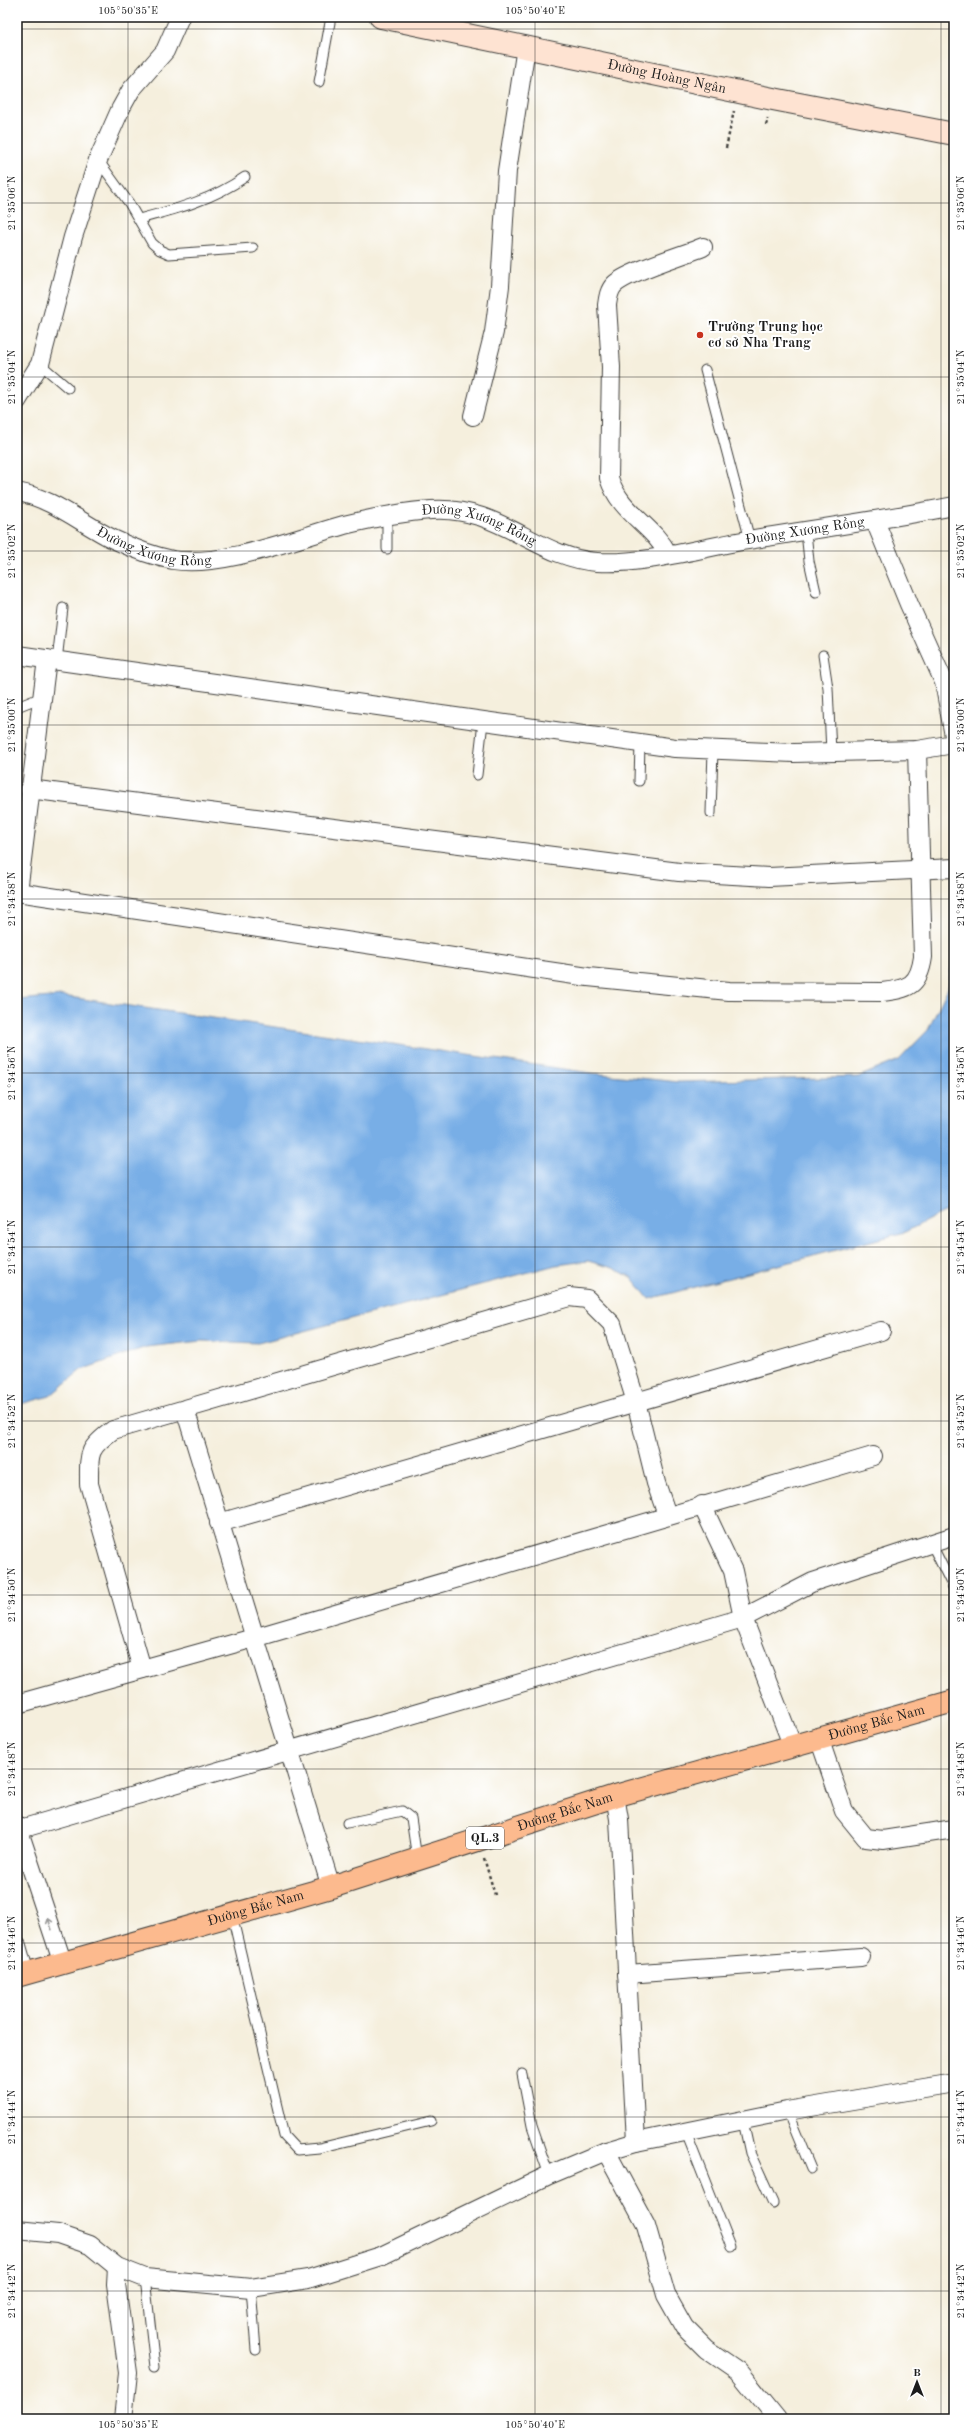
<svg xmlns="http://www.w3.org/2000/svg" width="971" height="2436" viewBox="0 0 971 2436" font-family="'Old Standard TT',serif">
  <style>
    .water { fill: #78aee6; stroke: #4a6581 }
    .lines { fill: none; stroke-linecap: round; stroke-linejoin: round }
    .lane-casing { stroke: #3d3c39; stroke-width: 11 }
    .street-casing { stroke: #3d3c39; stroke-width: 20 }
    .secondary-casing { stroke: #3d3c39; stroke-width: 24 }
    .highway-casing { stroke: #3d3c39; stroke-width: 24 }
    .path { stroke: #3d3c39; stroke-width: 2.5; stroke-dasharray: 3 3; stroke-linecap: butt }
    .lane { stroke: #fff; stroke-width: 9 }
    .street { stroke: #fff; stroke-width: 18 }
    .secondary { stroke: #fee3d2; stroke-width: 22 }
    .highway { stroke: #fcba8e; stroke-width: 22 }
    .oneway { stroke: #999 }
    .ticks { fill: none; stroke: #1c1c1c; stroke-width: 1; stroke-opacity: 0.45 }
    .poi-dot { fill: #c8321e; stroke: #fff; stroke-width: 1.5 }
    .labels { text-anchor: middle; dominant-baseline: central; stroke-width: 4; stroke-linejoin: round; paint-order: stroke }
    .shield { fill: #fff; stroke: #606060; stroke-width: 1 }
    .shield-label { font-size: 13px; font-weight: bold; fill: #1c1c1c }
    .street-label { font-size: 14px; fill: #1c1c1c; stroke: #fff }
    .poi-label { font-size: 14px; font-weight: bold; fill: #1c1c1c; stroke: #fff; text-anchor: start }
    .neatline { fill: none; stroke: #1c1c1c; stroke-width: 1.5 }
    .ticks-label { font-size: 10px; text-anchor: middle; fill: #1c1c1c }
  </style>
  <rect width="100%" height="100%" fill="#fff"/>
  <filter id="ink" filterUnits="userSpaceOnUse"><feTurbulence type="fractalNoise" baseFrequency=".025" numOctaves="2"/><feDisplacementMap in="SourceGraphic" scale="8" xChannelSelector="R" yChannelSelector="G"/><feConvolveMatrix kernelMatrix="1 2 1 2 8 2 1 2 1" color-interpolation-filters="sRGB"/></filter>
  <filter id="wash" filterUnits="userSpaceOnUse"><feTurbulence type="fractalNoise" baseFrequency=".012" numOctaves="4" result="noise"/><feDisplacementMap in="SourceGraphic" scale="16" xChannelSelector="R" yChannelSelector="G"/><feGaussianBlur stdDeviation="0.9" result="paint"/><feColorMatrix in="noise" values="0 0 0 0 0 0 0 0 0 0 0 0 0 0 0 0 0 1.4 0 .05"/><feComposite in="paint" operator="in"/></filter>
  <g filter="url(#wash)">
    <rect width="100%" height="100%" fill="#f5efdd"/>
    <!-- water -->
    <path class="water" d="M954,951V1209L942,1213L905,1232L649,1299L631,1277L613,1268L588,1261L556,1265L258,1343L201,1341L146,1347L81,1370L50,1396L17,1405V1000L62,996L591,1073L679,1082L858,1077L899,1060L928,1030L948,988Z"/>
  </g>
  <g filter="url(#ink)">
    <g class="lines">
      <!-- lane casing -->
      <g class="lane-casing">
        <g id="lane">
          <path d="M319,82L331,17"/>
          <path d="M98,160L129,203L152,243L160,250L169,254L253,248"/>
          <path d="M139,219C177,209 212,200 245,177"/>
          <path d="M40,364L68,388"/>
          <path d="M705,370L750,540"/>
          <path d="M387,515V549"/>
          <path d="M806,532L809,561L816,592"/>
          <path d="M823,655L828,688L831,752"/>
          <path d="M57,661L63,608"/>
          <path d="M17,707L42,697"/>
          <path d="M477,775L483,722"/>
          <path d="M639,781L640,744"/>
          <path d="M711,813L713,750"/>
          <path d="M931,1543L954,1589"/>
          <path d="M347,1823L402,1811L411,1818L417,1859"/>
          <path d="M232,1915L284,2136L297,2150L319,2148L431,2121"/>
          <path d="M522,2074L532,2126L549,2175"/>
          <path d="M787,2111L811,2169"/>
          <path d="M743,2121L750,2153L773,2203"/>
          <path d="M685,2130L731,2247"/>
          <path d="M145,2278L155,2367"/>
          <path d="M251,2288L256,2350"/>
        </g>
      </g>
      <!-- street casing -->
      <g class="street-casing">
        <g id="street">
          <path d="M17,401L40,364L73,237L98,160L121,108L131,90L165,51L180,17"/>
          <path d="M473,416L494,332L500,286L507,171L526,47"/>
          <path id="s1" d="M17,492C52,498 81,523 113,539C132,548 152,556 173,560C221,568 297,538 344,525C373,518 402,512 431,510C499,505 537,558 597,562C641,565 697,549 742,541C812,529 884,520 954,506"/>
          <path d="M875,521L909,604L944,682L954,736"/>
          <path d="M668,554C652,524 620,513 609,478L611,367L607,305C608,298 609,290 614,285C626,272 684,255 703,247"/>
          <path d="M17,655L675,748L794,753L917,750L954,744"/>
          <path d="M29,789L679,872L769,877L954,868"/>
          <path d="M17,892L588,977L729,991L882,992C908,989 919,986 923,957L917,750"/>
          <path d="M18,892L47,659"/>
          <path d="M185,1409L331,1887"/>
          <path d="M702,1505L733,1571L743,1618L793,1747"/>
          <path d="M219,1523L881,1331"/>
          <path d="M142,1669L89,1484C89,1453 87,1449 113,1430L569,1297L587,1299L612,1324L636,1402L656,1483L667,1515"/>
          <path d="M17,1704L254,1638L873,1456"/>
          <path d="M819,1738L844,1811L866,1838L883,1840L954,1829"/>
          <path d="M615,1796L619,1819L636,2142"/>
          <path d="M17,1825L62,1961"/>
          <path d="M17,1830L743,1618L813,1582L954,1536"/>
          <path d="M17,1946L25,1974"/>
          <path d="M627,1974L861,1957"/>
          <path d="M606,2151L646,2225L666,2295L684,2327L706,2349L738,2371L777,2419"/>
          <path d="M17,2230L58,2234L90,2245L117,2267L145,2278L251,2288L308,2279L381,2256L549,2175L606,2151L636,2142L787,2111L954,2083"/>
          <path d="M117,2267L116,2284L128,2373L123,2419"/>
        </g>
      </g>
      <!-- secondary casing -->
      <g class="secondary-casing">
        <g id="secondary">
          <path id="s2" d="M381,17L773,99L954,134"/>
        </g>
      </g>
      <!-- highway casing -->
      <g class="highway-casing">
        <g id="highway">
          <path id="s3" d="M17,1976L331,1887L615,1796L954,1701"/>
        </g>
      </g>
      <!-- path -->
      <g class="path">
        <path d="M766,125L768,118"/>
        <path d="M726,148L734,111"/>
        <path d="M484,1858L495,1895"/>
      </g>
      <!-- lane -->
      <use href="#lane" class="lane"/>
      <!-- street -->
      <use href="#street" class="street"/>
      <!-- secondary -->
      <use href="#secondary" class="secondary"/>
      <!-- highway -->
      <use href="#highway" class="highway"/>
    </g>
    <!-- one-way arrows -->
    <defs><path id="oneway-shaft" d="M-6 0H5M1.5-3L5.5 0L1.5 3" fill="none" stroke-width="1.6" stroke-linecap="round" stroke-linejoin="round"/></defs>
    <use class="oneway" href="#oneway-shaft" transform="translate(50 1924) rotate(-108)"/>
  </g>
  <!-- ticks -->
  <path class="ticks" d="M128,17V2419M535,17V2419M941,17V2419M17,29H954M17,203H954M17,377H954M17,551H954M17,725H954M17,899H954M17,1073H954M17,1247H954M17,1421H954M17,1595H954M17,1769H954M17,1943H954M17,2117H954M17,2291H954"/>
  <!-- markers -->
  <circle class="poi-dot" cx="700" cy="335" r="4"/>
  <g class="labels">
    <!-- shield labels -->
    <rect class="shield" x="466" y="1827" width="38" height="22" rx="3"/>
    <g class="shield-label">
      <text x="485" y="1838">QL.3</text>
    </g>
    <!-- street labels -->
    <g class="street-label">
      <text stroke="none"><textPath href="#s2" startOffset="292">Đường Hoàng Ngân</textPath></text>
      <text stroke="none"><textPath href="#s1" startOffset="486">Đường Xương Rồng</textPath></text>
      <text stroke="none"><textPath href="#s1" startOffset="822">Đường Xương Rồng</textPath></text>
      <text stroke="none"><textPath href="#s1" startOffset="150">Đường Xương Rồng</textPath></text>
      <text stroke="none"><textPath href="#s3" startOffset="896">Đường Bắc Nam</textPath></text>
      <text stroke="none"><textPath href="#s3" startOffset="572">Đường Bắc Nam</textPath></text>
      <text stroke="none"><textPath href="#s3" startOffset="248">Đường Bắc Nam</textPath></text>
    </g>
    <!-- poi labels -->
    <g class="poi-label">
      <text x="708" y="327">Trường Trung học<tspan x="708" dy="16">cơ sở Nha Trang</tspan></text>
    </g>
  </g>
  <!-- margin -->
  <rect width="971" height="2436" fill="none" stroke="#fff" stroke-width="44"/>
  <!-- north arrow -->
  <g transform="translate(917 2382)" stroke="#ffffff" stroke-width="3" paint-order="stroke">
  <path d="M0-3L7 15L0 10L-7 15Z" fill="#1c1c1c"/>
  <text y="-6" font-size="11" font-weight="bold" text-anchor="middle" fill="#1c1c1c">B</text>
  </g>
  <rect x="22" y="22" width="927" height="2392" class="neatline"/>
  <g class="ticks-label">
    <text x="128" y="14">105°50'35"E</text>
    <text x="535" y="14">105°50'40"E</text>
    <text transform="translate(11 203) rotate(-90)" y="4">21°35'06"N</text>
    <text transform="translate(960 203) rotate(-90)" y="4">21°35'06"N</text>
    <text transform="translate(11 377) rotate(-90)" y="4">21°35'04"N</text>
    <text transform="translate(960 377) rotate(-90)" y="4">21°35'04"N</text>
    <text transform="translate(11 551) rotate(-90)" y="4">21°35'02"N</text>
    <text transform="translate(960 551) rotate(-90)" y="4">21°35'02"N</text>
    <text transform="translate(11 725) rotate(-90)" y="4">21°35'00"N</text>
    <text transform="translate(960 725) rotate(-90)" y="4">21°35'00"N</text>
    <text transform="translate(11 899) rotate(-90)" y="4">21°34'58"N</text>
    <text transform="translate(960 899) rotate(-90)" y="4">21°34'58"N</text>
    <text transform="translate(11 1073) rotate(-90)" y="4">21°34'56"N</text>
    <text transform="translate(960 1073) rotate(-90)" y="4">21°34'56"N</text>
    <text transform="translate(11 1247) rotate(-90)" y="4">21°34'54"N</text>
    <text transform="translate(960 1247) rotate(-90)" y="4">21°34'54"N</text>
    <text transform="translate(11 1421) rotate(-90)" y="4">21°34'52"N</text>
    <text transform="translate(960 1421) rotate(-90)" y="4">21°34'52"N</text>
    <text transform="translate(11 1595) rotate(-90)" y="4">21°34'50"N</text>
    <text transform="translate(960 1595) rotate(-90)" y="4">21°34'50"N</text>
    <text transform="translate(11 1769) rotate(-90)" y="4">21°34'48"N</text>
    <text transform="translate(960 1769) rotate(-90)" y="4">21°34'48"N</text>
    <text transform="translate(11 1943) rotate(-90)" y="4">21°34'46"N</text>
    <text transform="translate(960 1943) rotate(-90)" y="4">21°34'46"N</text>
    <text transform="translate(11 2117) rotate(-90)" y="4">21°34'44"N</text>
    <text transform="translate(960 2117) rotate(-90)" y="4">21°34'44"N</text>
    <text transform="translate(11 2291) rotate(-90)" y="4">21°34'42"N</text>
    <text transform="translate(960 2291) rotate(-90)" y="4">21°34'42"N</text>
    <text x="128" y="2428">105°50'35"E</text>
    <text x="535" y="2428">105°50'40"E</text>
  </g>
</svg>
